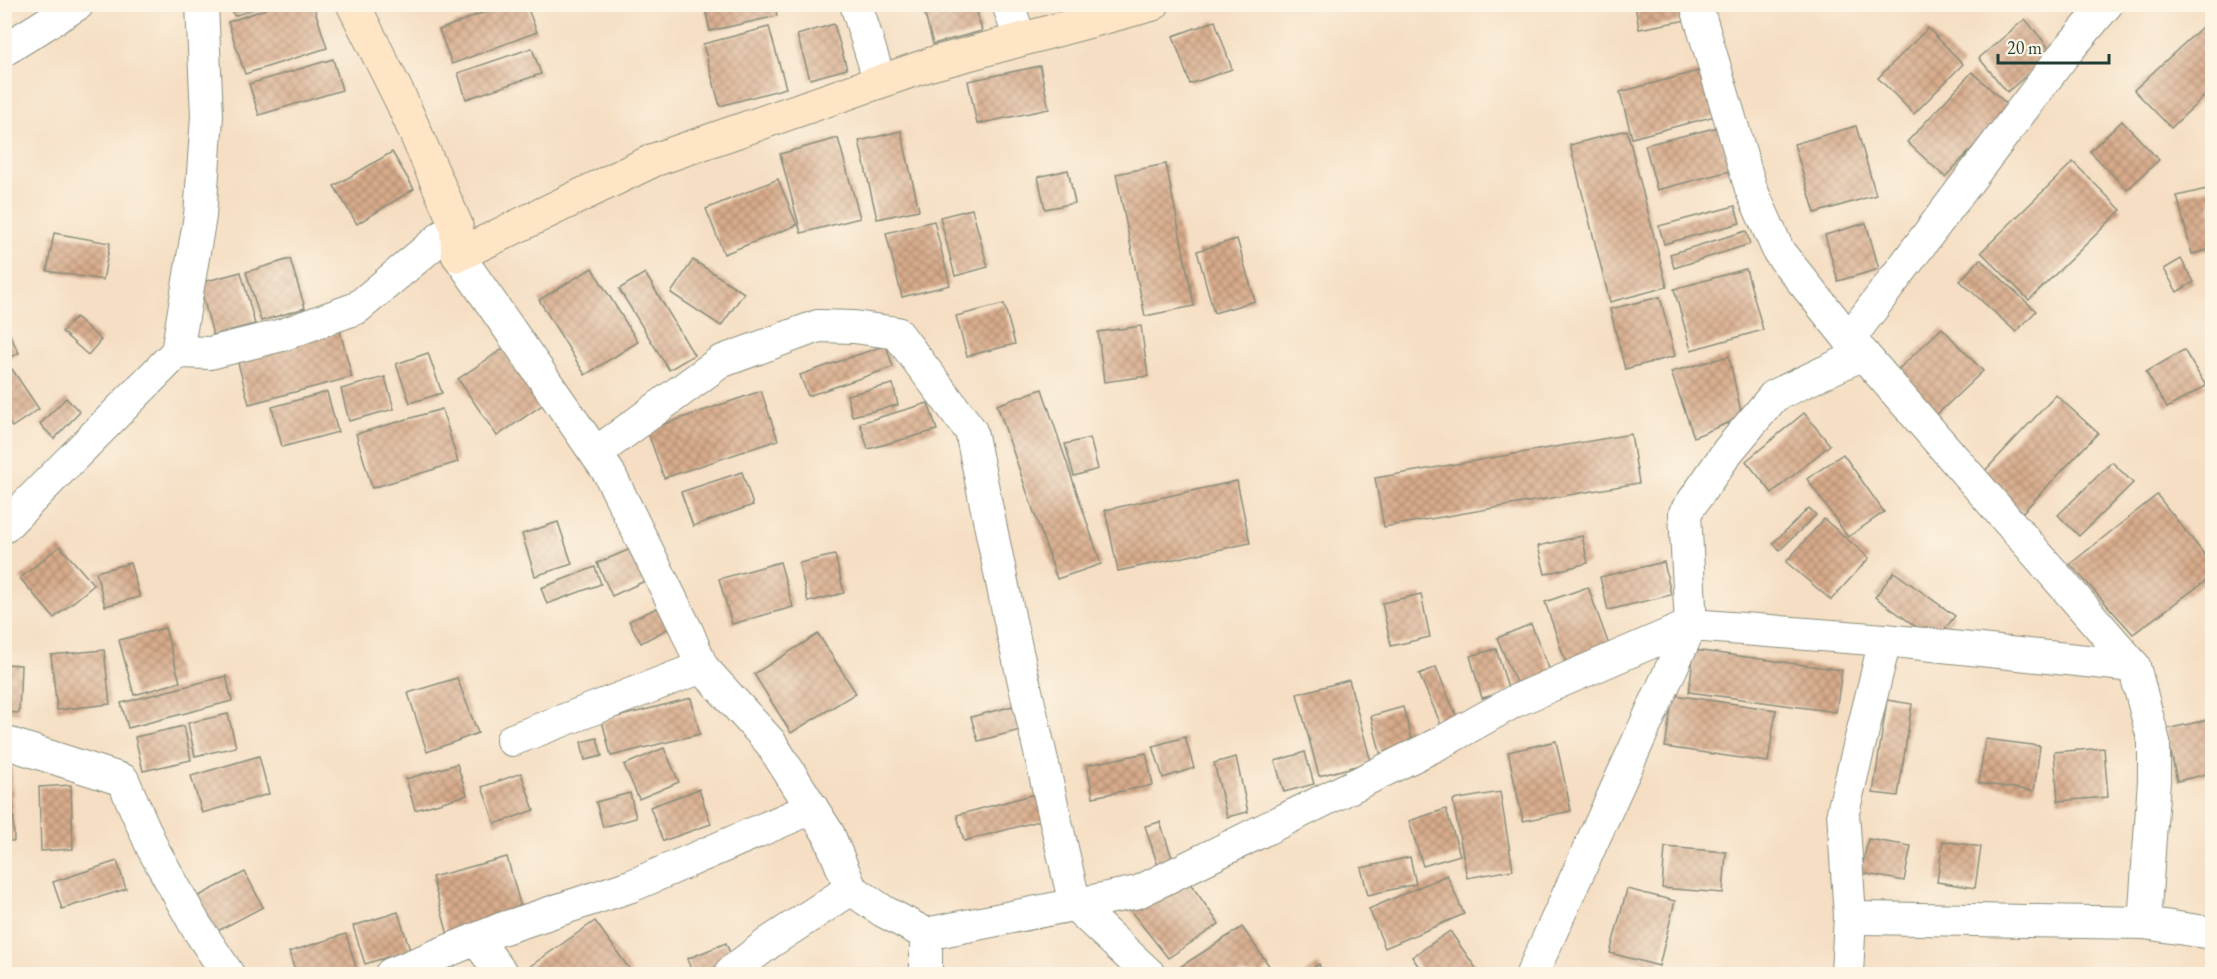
<svg xmlns="http://www.w3.org/2000/svg" width="2217" height="979" viewBox="0 0 2217 979" font-family="'EB Garamond',serif">
  <style>
    .building { fill: url(#building-cross-hatch) }
    .lines { fill: none; stroke-linecap: round; stroke-linejoin: round }
    .street-casing { stroke: #8a8e7c; stroke-width: 34 }
    .secondary-casing { stroke: #8a8e7c; stroke-width: 35 }
    .street { stroke: #fff; stroke-width: 32 }
    .secondary { stroke: #fee5c5; stroke-width: 33 }
  </style>
  <defs>
    <pattern id="building-cross-hatch" width="8" height="8" patternUnits="userSpaceOnUse" patternTransform="scale(1.5)"><rect width="8" height="8" fill="#d8ab8b"/><path d="M0 0l8 8M0 8l8-8" fill="none" stroke="#af8c72"/></pattern>
  </defs>
  <rect width="100%" height="100%" fill="#fcf5e5"/>
  <filter id="ink" filterUnits="userSpaceOnUse"><feTurbulence type="fractalNoise" baseFrequency=".0167" numOctaves="2"/><feDisplacementMap in="SourceGraphic" scale="12" xChannelSelector="R" yChannelSelector="G"/><feConvolveMatrix kernelMatrix="1 2 1 2 8 2 1 2 1" color-interpolation-filters="sRGB"/></filter>
  <filter id="wash" filterUnits="userSpaceOnUse"><feTurbulence type="fractalNoise" baseFrequency=".008" numOctaves="4" result="noise"/><feDisplacementMap in="SourceGraphic" scale="24" xChannelSelector="R" yChannelSelector="G"/><feGaussianBlur stdDeviation="1.35" result="paint"/><feColorMatrix in="noise" values="0 0 0 0 0 0 0 0 0 0 0 0 0 0 0 0 0 1.4 0 .05"/><feComposite in="paint" operator="in"/></filter>
  <g filter="url(#wash)">
    <rect width="100%" height="100%" fill="#f5dec3"/>
    <g id="blocks">
      <!-- building -->
      <g class="building">
        <path d="M230,4H265V5L234,16Z"/>
        <path d="M280,4H313L327,48L245,74L228,22Z"/>
        <path d="M505,4H526L537,32L452,64L439,30Z"/>
        <path d="M704,4H775L777,16L710,31Z"/>
        <path d="M788,4H812V5L790,11Z"/>
        <path d="M922,4H975L982,31L933,44Z"/>
        <path d="M1635,4H1690L1692,19L1639,29Z"/>
        <path d="M2025,19L2053,53L2007,92L1979,58Z"/>
        <path d="M1215,21L1232,69L1190,84L1173,36Z"/>
        <path d="M834,24L847,69L810,79L797,35Z"/>
        <path d="M769,27L786,88L720,106L703,44Z"/>
        <path d="M2202,27L2212,38V89L2171,128L2134,90Z"/>
        <path d="M1928,28L1963,64L1914,114L1878,78Z"/>
        <path d="M532,48L541,74L466,99L458,73Z"/>
        <path d="M333,59L342,90L259,115L249,84Z"/>
        <path d="M1040,66L1049,109L977,124L968,81Z"/>
        <path d="M1706,69L1719,115L1632,138L1620,92Z"/>
        <path d="M1972,72L2011,108L1945,177L1907,142Z"/>
        <path d="M2122,121L2159,160L2127,190L2090,151Z"/>
        <path d="M1723,126L1734,170L1657,190L1645,145Z"/>
        <path d="M1856,126L1876,195L1815,213L1794,144Z"/>
        <path d="M1627,130L1667,287L1610,302L1570,145Z"/>
        <path d="M901,131L919,210L877,219L859,141Z"/>
        <path d="M838,138L860,218L801,233L780,154Z"/>
        <path d="M392,152L414,189L357,224L334,186Z"/>
        <path d="M2073,162L2121,210L2029,300L1981,252Z"/>
        <path d="M1166,164L1194,306L1145,316L1116,174Z"/>
        <path d="M1068,170L1075,203L1045,209L1038,177Z"/>
        <path d="M778,179L797,225L724,254L706,209Z"/>
        <path d="M2211,188L2212,249L2192,254L2177,196Z"/>
        <path d="M1735,206L1740,223L1664,244L1659,226Z"/>
        <path d="M972,209L988,267L955,276L940,217Z"/>
        <path d="M934,221L950,285L902,297L886,233Z"/>
        <path d="M1866,223L1879,269L1838,281L1825,235Z"/>
        <path d="M1746,231L1750,244L1674,268L1670,254Z"/>
        <path d="M54,233L110,243L103,280L47,271Z"/>
        <path d="M1237,239L1255,301L1214,313L1197,251Z"/>
        <path d="M290,259L305,308L261,321L246,272Z"/>
        <path d="M1980,259L2036,311L2016,332L1960,281Z"/>
        <path d="M2181,259L2194,282L2177,292L2164,269Z"/>
        <path d="M693,260L744,293L721,326L671,293Z"/>
        <path d="M592,268L638,342L585,375L539,300Z"/>
        <path d="M1746,269L1763,330L1691,350L1674,289Z"/>
        <path d="M241,272L255,324L213,335L199,283Z"/>
        <path d="M645,273L694,355L669,370L619,289Z"/>
        <path d="M1660,297L1675,356L1625,369L1610,309Z"/>
        <path d="M1004,304L1015,344L967,356L956,316Z"/>
        <path d="M76,317L101,340L88,355L62,332Z"/>
        <path d="M4,324L19,353L4,361Z"/>
        <path d="M1141,326L1148,376L1104,382L1098,332Z"/>
        <path d="M1942,328L1983,371L1930,421L1889,378Z"/>
        <path d="M340,331L352,377L249,404L237,359Z"/>
        <path d="M886,345L893,367L808,396L800,375Z"/>
        <path d="M507,346L545,403L497,436L458,379Z"/>
        <path d="M2184,350L2206,386L2167,408L2146,372Z"/>
        <path d="M428,353L442,393L410,403L396,364Z"/>
        <path d="M1729,356L1742,417L1694,437L1671,372Z"/>
        <path d="M12,369L39,409L12,427L4,416V375Z"/>
        <path d="M385,377L394,409L349,421L341,389Z"/>
        <path d="M893,384L898,405L852,416L847,395Z"/>
        <path d="M1042,389L1101,564L1057,579L997,405Z"/>
        <path d="M761,391L778,440L664,478L647,430Z"/>
        <path d="M327,392L338,432L282,447L272,407Z"/>
        <path d="M2056,395L2098,433L2023,512L1982,474Z"/>
        <path d="M66,398L80,412L54,439L40,424Z"/>
        <path d="M928,403L937,430L868,449L860,423Z"/>
        <path d="M442,409L458,462L372,488L356,434Z"/>
        <path d="M1804,413L1830,445L1772,493L1746,461Z"/>
        <path d="M1631,434L1639,483L1384,527L1375,478Z"/>
        <path d="M1090,438L1098,469L1074,476L1065,444Z"/>
        <path d="M1843,454L1884,512L1848,537L1807,479Z"/>
        <path d="M2112,462L2133,483L2079,536L2058,515Z"/>
        <path d="M742,472L753,505L693,526L681,492Z"/>
        <path d="M1237,481L1250,543L1118,571L1105,510Z"/>
        <path d="M2157,495L2212,564V576L2133,634L2070,564Z"/>
        <path d="M1809,508L1816,515L1780,550L1773,543Z"/>
        <path d="M1824,519L1869,558L1831,600L1786,562Z"/>
        <path d="M558,522L572,564L535,576L522,534Z"/>
        <path d="M1582,536L1588,563L1545,574L1538,546Z"/>
        <path d="M60,546L94,585L54,618L20,578Z"/>
        <path d="M633,548L647,580L612,596L597,563Z"/>
        <path d="M835,555L844,593L808,602L799,563Z"/>
        <path d="M780,562L793,607L732,624L719,579Z"/>
        <path d="M1664,562L1671,595L1608,610L1600,577Z"/>
        <path d="M130,563L140,597L105,606L96,572Z"/>
        <path d="M595,567L601,584L547,604L541,588Z"/>
        <path d="M1894,572L1955,616L1936,641L1875,597Z"/>
        <path d="M1588,587L1610,648L1566,663L1545,602Z"/>
        <path d="M1421,594L1430,637L1391,646L1382,603Z"/>
        <path d="M661,606L671,627L641,643L629,621Z"/>
        <path d="M1531,624L1553,678L1520,692L1497,638Z"/>
        <path d="M165,628L180,682L134,695L119,640Z"/>
        <path d="M818,634L856,693L791,733L754,674Z"/>
        <path d="M1496,649L1509,691L1482,698L1470,656Z"/>
        <path d="M104,650L110,704L57,710L51,655Z"/>
        <path d="M1694,650L1842,670L1836,712L1689,692Z"/>
        <path d="M4,664L21,665L19,713L4,712Z"/>
        <path d="M1436,667L1459,722L1443,729L1419,674Z"/>
        <path d="M226,676L232,701L128,728L121,703Z"/>
        <path d="M457,678L478,733L427,752L408,693Z"/>
        <path d="M1349,680L1371,762L1319,776L1297,694Z"/>
        <path d="M1673,695L1776,710L1768,762L1665,747Z"/>
        <path d="M691,698L700,734L611,756L602,721Z"/>
        <path d="M1887,700L1912,704L1898,796L1873,793Z"/>
        <path d="M1017,705L1024,729L978,741L971,717Z"/>
        <path d="M1403,707L1414,747L1381,756L1371,716Z"/>
        <path d="M228,714L236,747L195,756L188,723Z"/>
        <path d="M2212,719V773L2177,781L2166,729Z"/>
        <path d="M184,726L191,760L143,771L135,737Z"/>
        <path d="M1185,737L1194,768L1163,778L1153,746Z"/>
        <path d="M597,738L602,756L585,760L581,742Z"/>
        <path d="M1985,739L2040,746L2034,791L1979,783Z"/>
        <path d="M1556,741L1571,811L1523,821L1508,752Z"/>
        <path d="M664,748L679,782L639,799L624,765Z"/>
        <path d="M2104,748L2108,797L2058,801L2054,752Z"/>
        <path d="M1305,752L1314,784L1284,792L1275,761Z"/>
        <path d="M1146,753L1153,785L1093,797L1087,765Z"/>
        <path d="M259,756L269,794L202,813L191,776Z"/>
        <path d="M1236,757L1248,812L1227,817L1214,763Z"/>
        <path d="M457,764L467,795L415,810L406,779Z"/>
        <path d="M4,766H12L14,841H4Z"/>
        <path d="M521,773L534,810L495,824L482,787Z"/>
        <path d="M71,785L73,849L41,851L39,787Z"/>
        <path d="M699,789L711,824L663,841L650,807Z"/>
        <path d="M1043,792L1050,818L964,841L957,815Z"/>
        <path d="M1500,792L1513,870L1467,878L1453,800Z"/>
        <path d="M630,793L636,818L603,827L596,802Z"/>
        <path d="M1446,809L1460,855L1423,866L1409,821Z"/>
        <path d="M1160,822L1173,861L1158,866L1145,826Z"/>
        <path d="M1868,839L1911,846L1904,881L1861,873Z"/>
        <path d="M1943,841L1981,847L1975,888L1937,882Z"/>
        <path d="M1665,847L1726,852L1723,893L1662,888Z"/>
        <path d="M507,857L523,915L448,935L432,877Z"/>
        <path d="M1410,857L1416,884L1368,895L1361,868Z"/>
        <path d="M117,861L126,889L62,909L53,882Z"/>
        <path d="M245,872L263,907L208,936L189,901Z"/>
        <path d="M1447,875L1464,914L1385,948L1369,909Z"/>
        <path d="M1190,883L1219,924L1168,958L1130,910Z"/>
        <path d="M1627,889L1675,901L1659,966L1610,953Z"/>
        <path d="M398,912L410,950L365,964L353,926Z"/>
        <path d="M595,921L633,974H519Z"/>
        <path d="M1242,927L1270,967L1263,974H1187L1180,967Z"/>
        <path d="M1450,931L1480,974H1424L1412,957Z"/>
        <path d="M346,934L358,974H296L289,952Z"/>
        <path d="M726,943L734,963L706,974H693L687,959Z"/>
        <path d="M1319,964L1323,974H1304Z"/>
      </g>
    </g>
  </g>
  <g filter="url(#ink)">
    <use href="#blocks" fill-opacity="0" stroke="#8a8e7c" stroke-width="1.5"/>
    <g class="lines">
      <!-- street casing -->
      <g class="street-casing">
        <g id="street">
          <path d="M856,4L880,82"/>
          <path d="M1008,4L1020,39"/>
          <path d="M1696,4L1751,189L1779,252L1849,339"/>
          <path d="M4,50L78,4"/>
          <path d="M458,255L609,473L687,631L702,667L770,742L828,833L851,889L883,911L926,934L1138,892L1442,742L1513,702L1691,625L1885,640L1843,812L1850,916L1864,918L2144,923L2212,933"/>
          <path d="M177,352L210,353L282,335L357,308L456,225"/>
          <path d="M1863,354L2134,666L1885,640"/>
          <path d="M596,453L720,362L818,326L854,327L897,333L971,431L1010,621L1075,905L1149,974"/>
          <path d="M4,527L177,352L200,216L207,116L202,4"/>
          <path d="M2134,666L2154,742V780L2144,923"/>
          <path d="M512,740L702,667"/>
          <path d="M4,742L123,780L153,849L196,926L228,974"/>
          <path d="M926,934V974"/>
          <path d="M476,939L502,974"/>
          <path d="M391,974L501,929L631,886L812,808"/>
          <path d="M731,974V972L770,942L851,889"/>
          <path d="M1532,974L1691,625L1685,513L1728,451L1774,396L1863,354L1849,339L2062,57L2107,4"/>
          <path d="M1847,974L1850,916"/>
        </g>
      </g>
      <!-- secondary casing -->
      <g class="secondary-casing">
        <path id="secondary" d="M353,4L402,102L456,225L458,255L654,160L931,64L1153,4"/>
      </g>
      <!-- street -->
      <use href="#street" class="street"/>
      <!-- secondary -->
      <use href="#secondary" class="secondary"/>
    </g>
  </g>
  <!-- margin -->
  <rect width="2217" height="979" fill="none" stroke="#fcf5e5" stroke-width="24"/>
  <!-- scale -->
  <path d="M1998 54v9h111v-9" fill="none" stroke="#1f3d34" stroke-width="3"/>
  <text x="2007" y="54" font-size="18" fill="#1f3d34" stroke="#fcf5e5" stroke-width="4.5" paint-order="stroke">20 m</text>
</svg>
